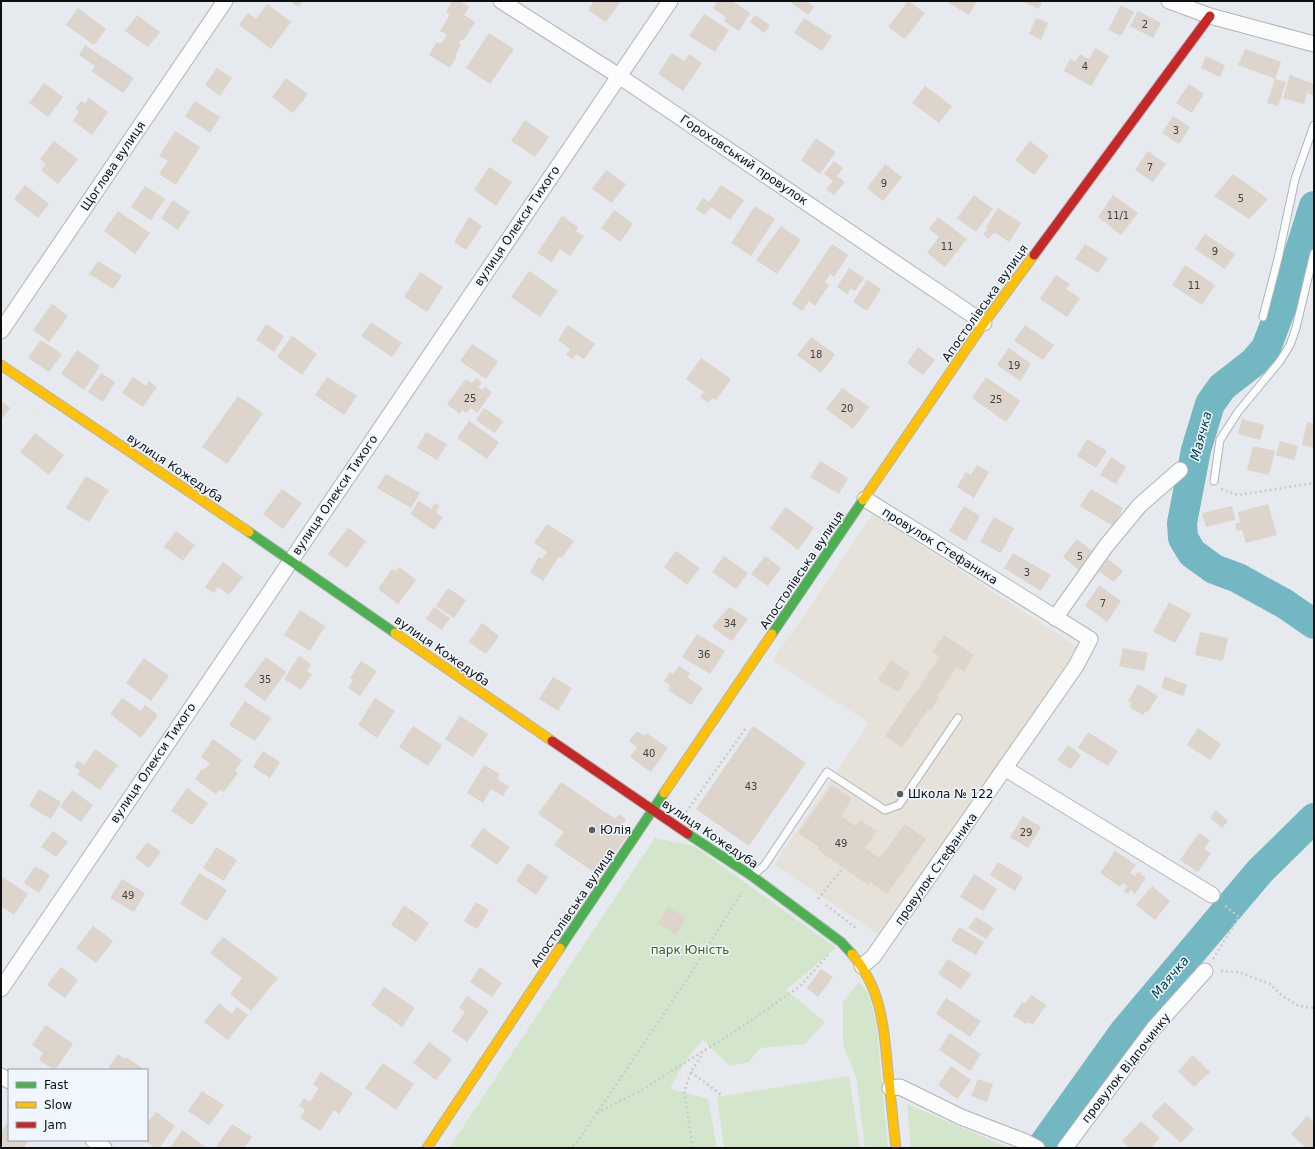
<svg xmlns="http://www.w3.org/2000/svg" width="1315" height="1149" viewBox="0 0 1315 1149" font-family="'DejaVu Sans',sans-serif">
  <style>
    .education { fill: #e7e2d9 }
    .green { fill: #d3e6cb }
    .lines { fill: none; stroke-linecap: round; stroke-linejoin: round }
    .river { stroke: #72b7c1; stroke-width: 30 }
    .building { fill: #ddd4cc }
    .lane-casing { stroke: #b1b3b6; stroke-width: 9 }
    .street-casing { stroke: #b1b3b6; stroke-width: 17 }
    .fast-casing { stroke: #b1b3b6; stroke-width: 11 }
    .slow-casing { stroke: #b1b3b6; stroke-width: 11 }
    .jam-casing { stroke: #b1b3b6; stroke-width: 11 }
    .path { stroke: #cacacc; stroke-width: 2.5; stroke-dasharray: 2 3; stroke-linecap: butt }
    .lane { stroke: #fbfcfc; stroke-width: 7 }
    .street { stroke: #fbfcfc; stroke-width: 15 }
    .fast { stroke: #4caf50; stroke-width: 9 }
    .slow { stroke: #ffc107; stroke-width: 9 }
    .jam { stroke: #c62828; stroke-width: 9 }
    .poi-dot { fill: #595c5f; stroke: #eff6fe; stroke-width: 1.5 }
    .labels { text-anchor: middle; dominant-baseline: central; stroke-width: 3; stroke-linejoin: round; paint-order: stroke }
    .number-label { font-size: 10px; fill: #414140 }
    .street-label { font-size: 12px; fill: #0d1012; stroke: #eff6fe }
    .poi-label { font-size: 12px; fill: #0d1012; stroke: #eff6fe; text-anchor: start }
    .park-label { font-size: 12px; fill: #396214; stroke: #eff6fe }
    .water-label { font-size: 13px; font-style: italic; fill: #034149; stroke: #eff6fe }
  </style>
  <rect width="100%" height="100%" fill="#e6e9ee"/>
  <!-- education -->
  <path class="education" d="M873,514L1079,648L881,936L774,865L869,723L773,660Z"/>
  <!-- green -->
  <g class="green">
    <path d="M655,838L694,846L836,948L786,990L825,1022L805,1044L760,1048L749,1062L730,1066L703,1040C688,1055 679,1070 670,1089L708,1099L717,1148H449Z"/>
    <path d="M859,982L868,993L876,1021L888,1148H865L856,1076L843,1045V1001Z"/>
    <path d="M849,1076L860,1148H724L717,1097Z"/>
    <path d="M907,1104L1009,1148H911Z"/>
  </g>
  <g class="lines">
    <!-- river -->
    <g class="river">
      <path d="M1314,206L1285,298L1266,348L1254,362L1222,387L1210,404L1196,450L1182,523L1183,538L1192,553L1214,569L1238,578L1285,604L1314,624"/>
      <path d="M1041,1148L1124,1032L1260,871L1314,818"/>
    </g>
  </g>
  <!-- building -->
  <g class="building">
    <path d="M290,1H303L298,7Z"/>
    <path d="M452,1H460L469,7L464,15L475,22L464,40L462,39L459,43L461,45L455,55L457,56L450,68L429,55L437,42L441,44L447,35L440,31L450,14L446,12Z"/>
    <path d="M594,1H621L606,22L588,10Z"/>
    <path d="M718,1H732L750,13L739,31L724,21L726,17L713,8Z"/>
    <path d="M791,1H806L814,7L808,15L790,2Z"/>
    <path d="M908,1L925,13L905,39L888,27Z"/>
    <path d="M946,1H977L969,15Z"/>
    <path d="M1020,1H1042L1039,9Z"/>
    <path d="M267,4L291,22L271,49L239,25L248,13L256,19Z"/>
    <path d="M1121,5L1134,12L1121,36L1108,30Z"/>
    <path d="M78,8L106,29L94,45L66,25Z"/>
    <path d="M1138,11L1161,23L1153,38L1130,26Z"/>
    <path d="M704,14L729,30L715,52L689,36Z"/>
    <path d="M137,15L160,32L148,47L125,31Z"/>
    <path d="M755,15L770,25L764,33L750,22Z"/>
    <path d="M804,18L832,36L822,51L794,33Z"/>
    <path d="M1036,18L1048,23L1041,40L1029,34Z"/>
    <path d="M489,33L514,49L490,84L466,68Z"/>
    <path d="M85,45L134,78L123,93L91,71L95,66L79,55Z"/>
    <path d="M1095,48L1109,56L1091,86L1064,71L1070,59L1075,62L1080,54L1089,59Z"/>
    <path d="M1245,49L1281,62L1275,79L1238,65Z"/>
    <path d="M672,53L684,61L689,54L702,63L683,91L658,74Z"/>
    <path d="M1206,56L1225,65L1220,77L1201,68Z"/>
    <path d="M217,68L232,78L220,96L205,85Z"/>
    <path d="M1290,75L1314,84V96L1307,93L1304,104L1283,98Z"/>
    <path d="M286,78L308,94L293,113L272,97Z"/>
    <path d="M1275,79L1286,82L1278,106L1267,103Z"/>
    <path d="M44,83L63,97L48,117L29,103Z"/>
    <path d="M1189,84L1204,94L1192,113L1176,103Z"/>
    <path d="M925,86L952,106L939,123L912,103Z"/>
    <path d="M89,98L108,112L92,135L73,121L79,112L75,109L81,101L85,104Z"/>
    <path d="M195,101L220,117L210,133L185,116Z"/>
    <path d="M1173,116L1190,127L1179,144L1162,133Z"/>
    <path d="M525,120L549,137L535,157L511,141Z"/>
    <path d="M175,131L200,147L176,185L159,174L168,161L159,156Z"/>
    <path d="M816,138L836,152L820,174L801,160Z"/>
    <path d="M54,141L78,159L58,184L41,170L46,164L40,159Z"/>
    <path d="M1030,141L1049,156L1034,175L1015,160Z"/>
    <path d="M1148,151L1166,164L1153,182L1135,170Z"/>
    <path d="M834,161L843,168L837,176L845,182L834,195L826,189L833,181L824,174Z"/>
    <path d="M885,164L902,177L883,201L867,188Z"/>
    <path d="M489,167L512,182L496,206L474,190Z"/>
    <path d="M606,170L626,184L612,203L592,189Z"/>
    <path d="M1233,174L1268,199L1249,219L1214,196Z"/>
    <path d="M25,185L49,204L38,218L14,199Z"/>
    <path d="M721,185L744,200L730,220L711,207L705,215L696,209L703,198L709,202Z"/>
    <path d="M145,186L165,199L151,220L131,207Z"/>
    <path d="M974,195L993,209L976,232L957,218Z"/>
    <path d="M1113,195L1138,213L1121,235L1098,217Z"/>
    <path d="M173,200L190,212L178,230L161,218Z"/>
    <path d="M755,206L775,219L751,256L731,243Z"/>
    <path d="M998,208L1021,223L1009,242L994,232L989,239L983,235L988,228L986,227Z"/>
    <path d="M614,210L633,224L620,242L601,228Z"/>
    <path d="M118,211L150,233L135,254L104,231Z"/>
    <path d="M562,216L578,227L576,231L584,236L570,256L560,249L552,262L537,253Z"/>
    <path d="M469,217L482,226L466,250L454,242Z"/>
    <path d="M938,217L967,239L945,267L927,253L939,237L929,229Z"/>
    <path d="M781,226L801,240L777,274L756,260Z"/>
    <path d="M1205,234L1235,254L1225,269L1195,249Z"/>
    <path d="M832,244L848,255L834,277L830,274L825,282L829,285L815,306L809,301L802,311L792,304Z"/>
    <path d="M1085,244L1108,258L1098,273L1075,259Z"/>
    <path d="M98,261L122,276L113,289L89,274Z"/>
    <path d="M1185,265L1215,285L1202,305L1172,285Z"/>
    <path d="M849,268L864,278L855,291L851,288L847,294L837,287Z"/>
    <path d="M529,271L558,291L540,317L511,297Z"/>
    <path d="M420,272L443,287L427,312L404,297Z"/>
    <path d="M1056,275L1070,284L1066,289L1080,298L1067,317L1040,299Z"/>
    <path d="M867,280L881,289L867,311L853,302Z"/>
    <path d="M52,304L68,316L49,342L33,330Z"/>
    <path d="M371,322L402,343L392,357L361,336Z"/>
    <path d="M266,324L284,336L274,352L256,340Z"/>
    <path d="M568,325L595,344L584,359L576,354L573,359L566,355L570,349L558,340Z"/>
    <path d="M1025,325L1054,345L1043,360L1014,341Z"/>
    <path d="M292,336L317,354L302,375L277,357Z"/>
    <path d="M811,337L835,354L821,373L797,355Z"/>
    <path d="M41,340L62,354L49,372L28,358Z"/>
    <path d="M472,344L498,361L486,379L460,361Z"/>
    <path d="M918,347L935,360L923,375L907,363Z"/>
    <path d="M1009,348L1031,364L1020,381L997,365Z"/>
    <path d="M77,350L100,366L84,390L61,374Z"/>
    <path d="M701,358L731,379L716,400L712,398L708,403L700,397L704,392L686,379Z"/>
    <path d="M101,373L115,382L103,402L88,392Z"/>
    <path d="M133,377L146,386L149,381L157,387L143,407L122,393Z"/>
    <path d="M327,377L357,396L344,415L315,395Z"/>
    <path d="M986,377L1020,401L1006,422L972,398Z"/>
    <path d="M476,378L482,383L478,387L482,390L485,387L492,392L477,413L471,408L466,413L462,410L460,414L447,404L466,379L472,383Z"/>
    <path d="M842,388L869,407L853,429L826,409Z"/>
    <path d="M238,396L263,413L227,464L202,447Z"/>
    <path d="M1,401L10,408L1,420Z"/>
    <path d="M484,408L503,421L495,433L476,420Z"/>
    <path d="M1242,419L1264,425L1260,440L1238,434Z"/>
    <path d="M469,421L499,442L487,459L457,438Z"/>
    <path d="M1307,422L1314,424V448L1302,445Z"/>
    <path d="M426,432L447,444L437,460L417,448Z"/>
    <path d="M35,433L64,455L49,475L20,452Z"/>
    <path d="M1087,439L1107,451L1096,468L1077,456Z"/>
    <path d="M1280,441L1298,446L1294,460L1276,455Z"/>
    <path d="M1253,446L1275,451L1269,475L1247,470Z"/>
    <path d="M1111,457L1126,467L1116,484L1100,475Z"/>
    <path d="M820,461L848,478L839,494L810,477Z"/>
    <path d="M977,465L989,472L974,498L957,487L966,472L971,475Z"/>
    <path d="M386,474L420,493L411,508L377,488Z"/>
    <path d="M86,476L109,490L89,522L66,508Z"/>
    <path d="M282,489L302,503L283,529L263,514Z"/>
    <path d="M1091,489L1123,508L1113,526L1080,506Z"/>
    <path d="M419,501L431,509L435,503L440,506L436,513L443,517L434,530L410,514Z"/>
    <path d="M1268,504L1277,535L1246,543L1242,530L1237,531L1235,524L1240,522L1238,512Z"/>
    <path d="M964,506L980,516L966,541L949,531Z"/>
    <path d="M1232,506L1235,520L1206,527L1202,513Z"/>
    <path d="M786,507L814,528L798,550L770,528Z"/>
    <path d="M994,517L1014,528L1001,553L980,542Z"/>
    <path d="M547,524L574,541L562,558L559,556L543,581L530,572L539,557L542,559L547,552L534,543Z"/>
    <path d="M348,528L366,541L347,568L328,554Z"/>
    <path d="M176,531L195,545L183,561L164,547Z"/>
    <path d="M1077,539L1097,555L1083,573L1063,557Z"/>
    <path d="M676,551L700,568L687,585L664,567Z"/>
    <path d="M1013,553L1051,575L1041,591L1004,568Z"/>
    <path d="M724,556L748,573L736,589L712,572Z"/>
    <path d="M765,556L781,568L768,586L751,574Z"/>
    <path d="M1108,559L1123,571L1114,582L1099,571Z"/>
    <path d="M223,562L243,577L229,595L218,587L214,593L205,587Z"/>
    <path d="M399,567L416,580L398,604L378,589L392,569L396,571Z"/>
    <path d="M1099,585L1121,601L1107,622L1085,606Z"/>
    <path d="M448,588L466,600L454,618L436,606Z"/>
    <path d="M1169,602L1191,614L1175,643L1153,632Z"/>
    <path d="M434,607L450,618L442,630L426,619Z"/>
    <path d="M729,607L748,619L732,641L712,627Z"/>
    <path d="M300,610L325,626L310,651L284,635Z"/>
    <path d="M482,623L499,636L486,654L469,642Z"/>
    <path d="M1200,632L1228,638L1223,661L1195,655Z"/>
    <path d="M697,634L725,651L710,674L682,657Z"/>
    <path d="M944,635L974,655L964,672L957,667L937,696L939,697L930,711L928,709L902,748L885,736L940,657L932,651Z"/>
    <path d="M1123,648L1148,653L1144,671L1119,666Z"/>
    <path d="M299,656L311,664L307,671L312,674L301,690L284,679Z"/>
    <path d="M266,657L286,672L265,701L244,686Z"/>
    <path d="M144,658L169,676L151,701L126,683Z"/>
    <path d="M891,660L910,673L898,692L878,680Z"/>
    <path d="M361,661L377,671L360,696L348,688L353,680L350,678Z"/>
    <path d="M679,666L690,673L687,677L703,688L691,705L668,690L670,685L664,681L670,672L673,674Z"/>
    <path d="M1165,676L1187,685L1183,696L1161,688Z"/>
    <path d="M553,677L572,688L558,711L539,699Z"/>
    <path d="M1138,684L1158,696L1148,712L1146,711L1143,715L1129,707L1132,703L1128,701Z"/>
    <path d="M122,698L141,711L145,705L158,715L141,738L110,714Z"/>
    <path d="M375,698L395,711L377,738L358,725Z"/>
    <path d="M245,701L271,718L255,741L229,725Z"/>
    <path d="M460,716L488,734L473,757L445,739Z"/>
    <path d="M413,726L442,745L428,766L399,747Z"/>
    <path d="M753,726L806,763L749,846L696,809Z"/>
    <path d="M1198,728L1221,744L1210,760L1187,745Z"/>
    <path d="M637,731L644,736L646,733L668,748L651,772L630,757L637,747L629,741Z"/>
    <path d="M1088,732L1118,751L1108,766L1078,748Z"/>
    <path d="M213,739L242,760L235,771L238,773L224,792L220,789L216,794L195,779L202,769L204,770L210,763L201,757Z"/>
    <path d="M1068,745L1081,755L1071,769L1057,760Z"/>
    <path d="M95,749L118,765L100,790L77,774L80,771L74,766L78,761L84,765Z"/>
    <path d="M263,751L280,762L270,778L253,767Z"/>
    <path d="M484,765L500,774L497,779L509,786L503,796L491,789L483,803L467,793Z"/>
    <path d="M561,782L615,819L619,814L626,819L621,828L629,834L598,875L554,845L564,832L538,814Z"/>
    <path d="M832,785L852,799L841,816L856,826L860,820L877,831L865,848L880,858L905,824L926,839L887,894L870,882L868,885L818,850L819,847L798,833Z"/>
    <path d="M187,788L208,803L192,825L171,811Z"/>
    <path d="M39,789L61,802L51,819L29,806Z"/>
    <path d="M72,790L93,805L81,822L60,807Z"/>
    <path d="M1216,810L1228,821L1222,828L1210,818Z"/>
    <path d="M1023,816L1041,827L1028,848L1010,837Z"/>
    <path d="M483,828L510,847L497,865L470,846Z"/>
    <path d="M53,831L68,842L56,857L41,847Z"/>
    <path d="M1199,833L1210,840L1204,849L1211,853L1198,872L1180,860Z"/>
    <path d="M147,842L161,852L149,868L135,858Z"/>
    <path d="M216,847L237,860L224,881L203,868Z"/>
    <path d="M1115,851L1136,865L1130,873L1135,876L1138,872L1146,878L1135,894L1131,890L1128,894L1124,891L1127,886L1123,883L1120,887L1100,873Z"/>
    <path d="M998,862L1023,877L1015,891L990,875Z"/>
    <path d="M528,863L548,877L536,895L516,881Z"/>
    <path d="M35,866L50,875L39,893L24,883Z"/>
    <path d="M199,873L227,890L207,921L180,904Z"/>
    <path d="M974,874L997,889L983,911L960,897Z"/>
    <path d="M1,876L28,894L14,915L1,906Z"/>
    <path d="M122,879L145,893L134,912L110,898Z"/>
    <path d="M1152,886L1170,901L1155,920L1136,905Z"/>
    <path d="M476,902L489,910L477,929L464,921Z"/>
    <path d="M404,905L429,923L416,942L391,925Z"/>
    <path d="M668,907L686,918L676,935L657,923Z"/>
    <path d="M976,917L994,928L986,939L968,928Z"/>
    <path d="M93,926L113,941L96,963L76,948Z"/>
    <path d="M959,927L984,942L976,955L951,941Z"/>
    <path d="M223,937L278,978L251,1011L230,994L242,978L210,953Z"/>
    <path d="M948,959L971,974L961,989L938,974Z"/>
    <path d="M61,967L78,980L65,998L47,985Z"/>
    <path d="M480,967L502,983L492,997L470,982Z"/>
    <path d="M821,969L833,977L818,997L807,988Z"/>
    <path d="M384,987L415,1008L402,1027L371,1005Z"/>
    <path d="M1031,995L1046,1005L1033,1025L1028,1022L1026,1024L1013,1016L1022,1002L1025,1004Z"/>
    <path d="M467,996L489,1011L467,1042L452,1031L465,1012L459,1008Z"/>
    <path d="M946,998L981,1021L970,1037L936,1014Z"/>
    <path d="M219,1003L232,1014L237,1007L248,1015L228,1040L204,1022Z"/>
    <path d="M46,1025L73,1044L55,1070L39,1060L43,1053L32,1045Z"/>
    <path d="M950,1033L981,1054L970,1071L939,1050Z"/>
    <path d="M429,1042L452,1059L436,1080L413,1063Z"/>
    <path d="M118,1054L125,1059L126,1057L145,1070H113L109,1067Z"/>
    <path d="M1193,1055L1210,1072L1194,1087L1178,1071Z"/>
    <path d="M383,1063L414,1084L396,1110L365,1088Z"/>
    <path d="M951,1066L971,1080L957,1099L938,1085Z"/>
    <path d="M321,1072L353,1093L339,1114L334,1110L320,1131L300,1118L305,1110L299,1106L304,1098L310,1102L319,1088L313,1084Z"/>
    <path d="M978,1079L993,1084L987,1102L971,1096Z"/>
    <path d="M202,1091L224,1105L209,1125L188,1111Z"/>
    <path d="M1165,1102L1194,1129L1181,1143L1151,1116Z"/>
    <path d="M156,1112L175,1126L159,1148H155L144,1140H147V1123Z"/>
    <path d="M1307,1116L1314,1122V1148H1306L1291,1134Z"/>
    <path d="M9,1121V1140H29L23,1148H6L1,1144V1132Z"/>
    <path d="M1141,1121L1160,1138L1151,1148H1130L1122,1141Z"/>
    <path d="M232,1124L252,1137L244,1148H215Z"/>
    <path d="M182,1130L207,1148H170Z"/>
  </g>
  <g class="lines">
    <!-- lane casing -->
    <g class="lane-casing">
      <g id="lane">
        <path d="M1263,317L1278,259L1295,179L1314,125"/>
        <path d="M1214,481L1220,440L1238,412L1280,361L1290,345L1296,328L1314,253"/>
        <path d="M754,874L764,866L827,772L885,810L899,805L958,718"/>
      </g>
    </g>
    <!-- street casing -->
    <g class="street-casing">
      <g id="street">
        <path d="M501,1L619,76L984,323"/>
        <path d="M1169,1L1210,16L1314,44"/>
        <path d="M1,331L225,1"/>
        <path d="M1055,618L1106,546L1140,505L1180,470"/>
        <path d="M1006,769L1212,895"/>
        <path d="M862,966L873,957L1076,666L1090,639L865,499"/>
        <path d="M1,989L670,1"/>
        <path d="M1,1076L9,1081"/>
        <path d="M890,1088L900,1087L961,1117L1026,1142L1037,1148"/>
        <path d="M93,1140L104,1148"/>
        <path d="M1065,1148L1154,1028L1205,971"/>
      </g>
    </g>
    <!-- fast casing -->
    <g class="fast-casing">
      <g id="fast">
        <path d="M249,532L395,633"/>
        <path d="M772,634L863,500"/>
        <path d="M688,834L752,876L841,942L852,954"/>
        <path d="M560,948L664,793"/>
      </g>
    </g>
    <!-- slow casing -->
    <g class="slow-casing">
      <g id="slow">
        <path d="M1,365L249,532"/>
        <path d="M863,500L984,323L1034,255"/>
        <path d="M395,633L552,741"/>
        <path d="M664,793L772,634"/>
        <path d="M852,954C882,989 884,1027 888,1072C891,1097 893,1123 896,1148"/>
        <path d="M427,1148L560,948"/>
      </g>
    </g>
    <!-- jam casing -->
    <g class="jam-casing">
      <g id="jam">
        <path d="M1034,255L1210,16"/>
        <path d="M552,741L688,834"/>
      </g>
    </g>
    <!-- path -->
    <g class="path">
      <path d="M1221,489L1238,495L1314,483"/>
      <path d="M686,812L746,728"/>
      <path d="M818,899L843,868"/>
      <path d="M826,905L857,929"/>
      <path d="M1213,959L1239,917L1224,905"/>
      <path d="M1221,971L1238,972L1270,984L1281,995L1299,1006L1314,1008"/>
      <path d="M691,1072L723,1096"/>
      <path d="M597,1113L640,1091L737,1030L799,987L828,955"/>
      <path d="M568,1148L576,1144L684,984L742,892"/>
      <path d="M693,1148L684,1092L691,1072L703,1053"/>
    </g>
    <!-- lane -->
    <use href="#lane" class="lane"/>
    <!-- street -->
    <use href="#street" class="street"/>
    <!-- fast -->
    <use href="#fast" class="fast"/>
    <!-- slow -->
    <use href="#slow" class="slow"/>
    <!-- jam -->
    <use href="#jam" class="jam"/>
  </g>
  <!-- markers -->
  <g class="poi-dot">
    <circle cx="900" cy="794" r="4"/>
    <circle cx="592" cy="830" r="4"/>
  </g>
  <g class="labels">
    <!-- number labels -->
    <g class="number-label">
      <text x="1145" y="24">2</text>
      <text x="1085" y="66">4</text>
      <text x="1176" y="130">3</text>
      <text x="1150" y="167">7</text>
      <text x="884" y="183">9</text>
      <text x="1241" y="198">5</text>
      <text x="1118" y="215">11/1</text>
      <text x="947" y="246">11</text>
      <text x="1215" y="251">9</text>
      <text x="1194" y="285">11</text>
      <text x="816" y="354">18</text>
      <text x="1014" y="365">19</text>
      <text x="470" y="398">25</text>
      <text x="996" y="399">25</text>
      <text x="847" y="408">20</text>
      <text x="1080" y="556">5</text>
      <text x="1027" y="572">3</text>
      <text x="1103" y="603">7</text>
      <text x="730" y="623">34</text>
      <text x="704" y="654">36</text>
      <text x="265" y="679">35</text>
      <text x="649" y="753">40</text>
      <text x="751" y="786">43</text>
      <text x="1026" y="832">29</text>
      <text x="841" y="843">49</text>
      <text x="128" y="895">49</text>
    </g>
    <!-- street labels -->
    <g class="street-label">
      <text transform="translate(744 160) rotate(34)">Гороховський провулок</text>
      <text transform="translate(113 166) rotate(-56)">Щоглова вулиця</text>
      <text transform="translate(517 226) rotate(-56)">вулиця Олекси Тихого</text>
      <text transform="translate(985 303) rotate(-55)">Апостолівська вулиця</text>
      <text transform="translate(175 468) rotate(34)">вулиця Кожедуба</text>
      <text transform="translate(335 495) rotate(-56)">вулиця Олекси Тихого</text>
      <text transform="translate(940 546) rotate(32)">провулок Стефаника</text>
      <text transform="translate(802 570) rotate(-56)">Апостолівська вулиця</text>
      <text transform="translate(442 651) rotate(35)">вулиця Кожедуба</text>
      <text transform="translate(153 763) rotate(-56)">вулиця Олекси Тихого</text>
      <text transform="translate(710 834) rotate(34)">вулиця Кожедуба</text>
      <text transform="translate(936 869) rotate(-55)">провулок Стефаника</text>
      <text transform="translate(573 908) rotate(-56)">Апостолівська вулиця</text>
      <text transform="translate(1126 1068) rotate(-52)">провулок Відпочинку</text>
    </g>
    <!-- poi labels -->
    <g class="poi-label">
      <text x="908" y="794">Школа № 122</text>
      <text x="600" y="830">Юлія</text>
    </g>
    <!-- park labels -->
    <g class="park-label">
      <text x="690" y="950">парк Юність</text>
    </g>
    <!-- water labels -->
    <g class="water-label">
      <text transform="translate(1201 436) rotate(-75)">Маячка</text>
      <text transform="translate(1170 977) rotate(-50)">Маячка</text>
    </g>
  </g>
  <!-- border -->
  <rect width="1315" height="1149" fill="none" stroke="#0d1012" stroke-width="4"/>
  <!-- legend -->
  <rect x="8" y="1069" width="140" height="72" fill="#eff6fe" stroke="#959aa0"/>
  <rect x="16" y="1082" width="20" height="6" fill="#4caf50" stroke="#959aa0"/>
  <text x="44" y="1089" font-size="12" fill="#0d1012">Fast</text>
  <rect x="16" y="1102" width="20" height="6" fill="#ffc107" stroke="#959aa0"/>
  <text x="44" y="1109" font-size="12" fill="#0d1012">Slow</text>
  <rect x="16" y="1122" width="20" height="6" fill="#c62828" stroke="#959aa0"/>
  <text x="44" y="1129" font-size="12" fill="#0d1012">Jam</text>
</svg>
